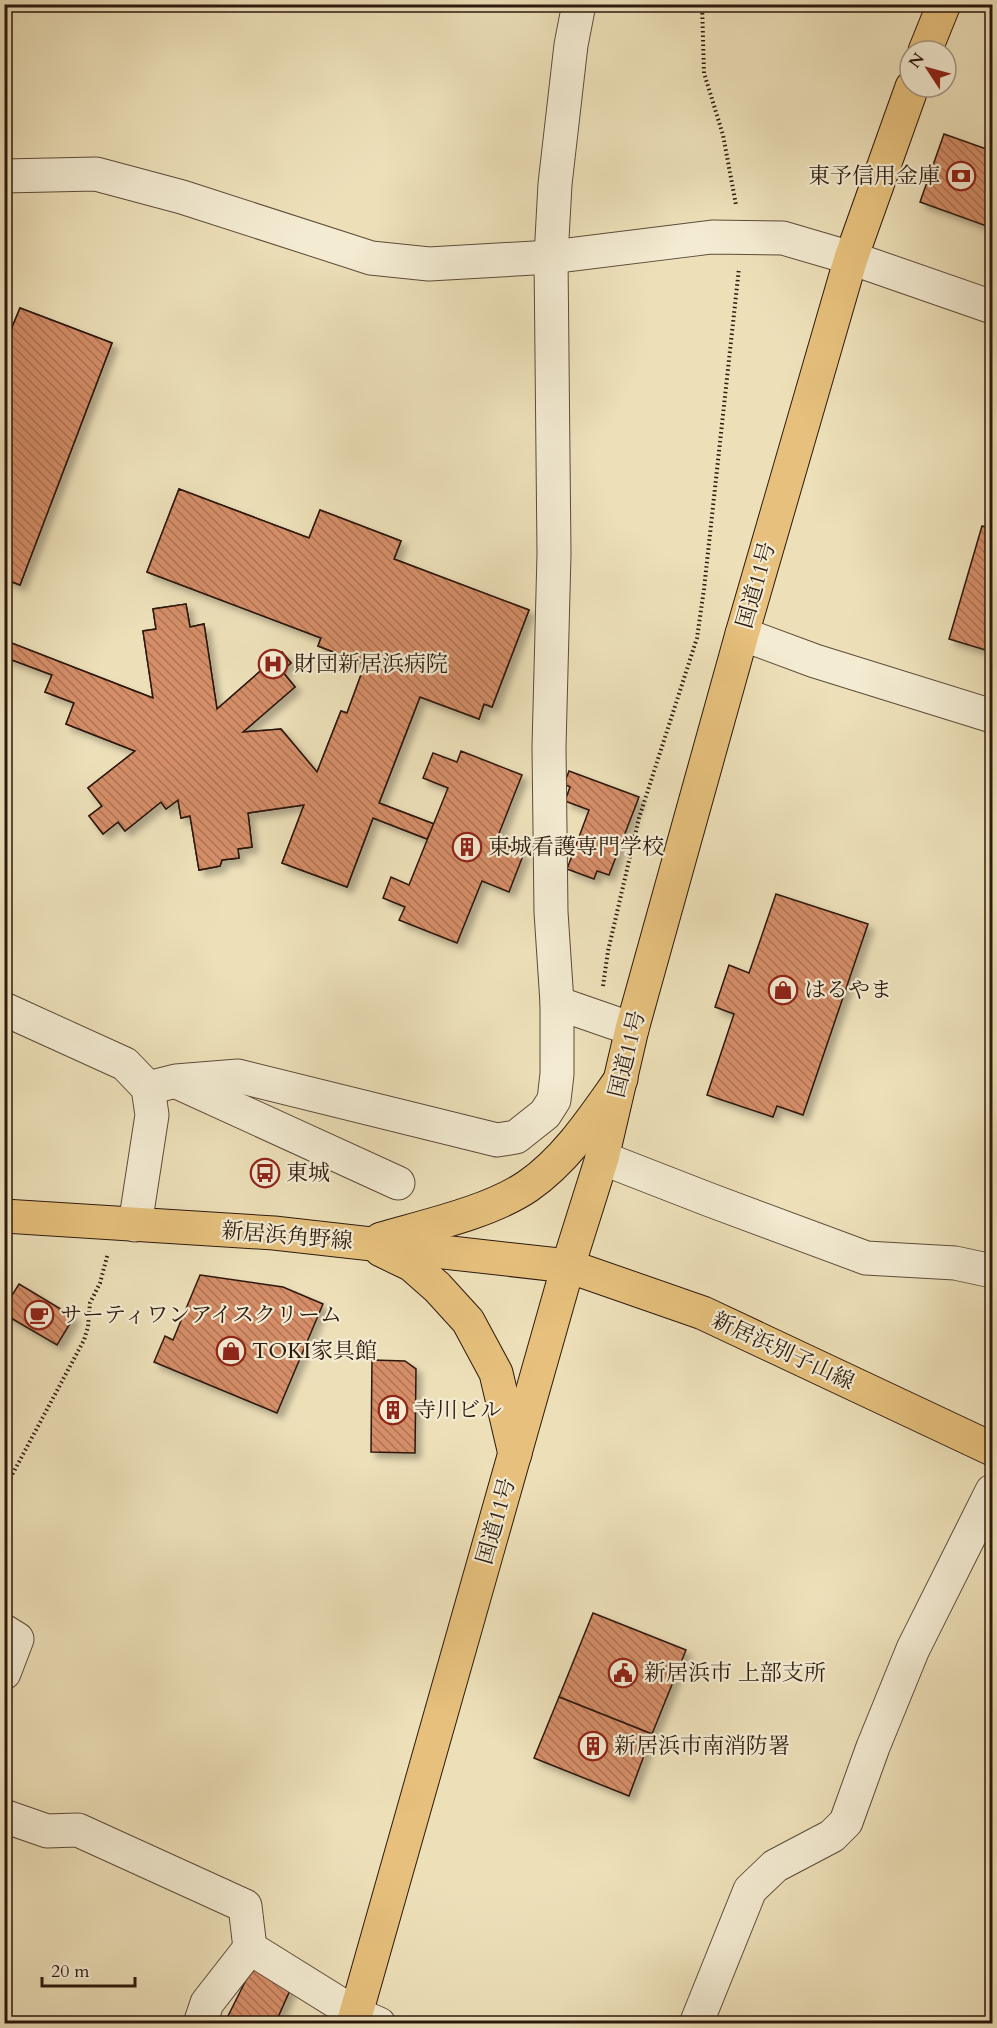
<svg xmlns="http://www.w3.org/2000/svg" width="997" height="2028" viewBox="0 0 997 2028" font-family="Cardo,'Noto Serif JP',serif">
  <style>
    .building { fill: url(#building-back-hatch); stroke: #2d190e; stroke-width: 1.5; filter: url(#shadow) }
    .lines { fill: none; stroke-linecap: round; stroke-linejoin: round }
    .minor-casing { stroke: #5d4b39; stroke-width: 35 }
    .tertiary-casing { stroke: #5d4b39; stroke-width: 35 }
    .primary-casing { stroke: #2d190e; stroke-width: 35 }
    .trunk-casing { stroke: #2d190e; stroke-width: 35 }
    .path { stroke: #2d190e; stroke-width: 4; stroke-dasharray: 1.5 3; stroke-linecap: butt }
    .minor { stroke: #f3ebd2; stroke-width: 33 }
    .tertiary { stroke: #f3ebd2; stroke-width: 33 }
    .primary { stroke: #e6c07c; stroke-width: 33 }
    .trunk { stroke: #e6c07c; stroke-width: 33 }
    .labels { text-anchor: middle; dominant-baseline: central; stroke-width: 4.5; stroke-linejoin: round; paint-order: stroke }
    .poi-label { font-size: 22px; fill: #2d190e; stroke: #f3ebd2; text-anchor: start }
    .street-label { font-size: 22px; fill: #2d190e; stroke: #f3ebd2 }
  </style>
  <defs>
    <pattern id="building-back-hatch" width="6" height="6" patternUnits="userSpaceOnUse" patternTransform="scale(1.5)"><rect width="6" height="6" fill="#d58e68"/><path d="M-1 5l2 2M0 0l6 6M5-1l2 2" fill="none" stroke="#ad7354"/></pattern>
    <filter id="shadow"><feDropShadow dx="5.5" dy="5.5" stdDeviation="3" flood-color="#0004"/></filter>
  </defs>
  <rect width="100%" height="100%" fill="#ede0b9"/>
  <filter id="stains"><feTurbulence type="fractalNoise" baseFrequency=".00333" numOctaves="4"/><feColorMatrix values="0 0 0 0 .2 0 0 0 0 .09 0 0 0 0 .02 0 0 0 .5 -.17"/></filter>
  <radialGradient id="worn" r=".72"><stop offset=".6" stop-color="#630" stop-opacity="0"/><stop offset="1" stop-color="#630" stop-opacity=".3"/></radialGradient>
  <!-- building -->
  <g class="building">
    <path d="M944,134L992,151V228L920,202Z"/>
    <path d="M20,308L112,343L20,585L4,579V347Z"/>
    <path d="M20,308L112,343L20,585L4,579V347Z"/>
    <path d="M179,489L309,538L320,510L401,541L394,559L529,610L492,707L484,704L479,719L420,697L379,803L434,824L427,839L373,818L347,887L282,863L304,805L248,813L252,847L238,849L239,858L222,860L220,866L199,870L190,816L181,818L178,800L166,809L161,802L125,831L118,822L103,834L89,816L102,806L88,788L135,751L66,724L74,703L45,692L52,675L4,657V640L153,698L143,631L156,629L153,609L186,604L190,627L204,624L217,709L282,652L291,663L282,671L295,687L243,732L281,729L317,772L341,711L347,713L365,664L318,646L321,638L147,572Z"/>
    <path d="M179,489L309,538L320,510L401,541L394,559L529,610L492,707L484,704L479,719L420,697L379,803L434,824L427,839L373,818L347,887L282,863L304,805L248,813L252,847L238,849L239,858L222,860L220,866L199,870L190,816L181,818L178,800L166,809L161,802L125,831L118,822L103,834L89,816L102,806L88,788L135,751L66,724L74,703L45,692L52,675L4,657V640L153,698L143,631L156,629L153,609L186,604L190,627L204,624L217,709L282,652L291,663L282,671L295,687L243,732L281,729L317,772L341,711L347,713L365,664L318,646L321,638L147,572Z"/>
    <path d="M982,526L992,529V652L949,639Z"/>
    <path d="M461,751L522,775L496,841L524,853L509,892L482,881L457,943L399,920L405,907L383,898L391,877L409,885L448,788L423,778L433,753L457,762Z"/>
    <path d="M569,771L639,797L609,875L597,871L594,879L567,869L589,810L565,801L570,787L564,784Z"/>
    <path d="M776,894L868,924L803,1115L777,1106L773,1117L707,1095L734,1014L715,1007L729,965L749,973Z"/>
    <path d="M200,1275L283,1287L323,1304L277,1413L154,1362L165,1336L173,1340Z"/>
    <path d="M19,1284L74,1317L57,1345L4,1314V1308Z"/>
    <path d="M372,1360L405,1361L416,1369L415,1453L371,1452Z"/>
    <path d="M593,1613L686,1650L652,1734L559,1697Z"/>
    <path d="M559,1697L652,1734L629,1796L534,1758Z"/>
    <path d="M252,1968L291,1988L275,2024H224Z"/>
  </g>
  <g class="lines">
    <!-- minor casing -->
    <g class="minor-casing">
      <g id="minor">
        <path d="M4,176L96,174L182,197L371,258L429,264L551,257L712,237L783,238L851,258L992,307"/>
        <path d="M742,634L815,661L992,716"/>
        <path d="M557,1003L632,1029"/>
        <path d="M177,1082L398,1183"/>
        <path d="M148,1088L176,1081L238,1076L497,1140L516,1137L545,1114L554,1100L557,1074V1003L551,912L549,747L554,554L551,257L555,184L571,45L579,4"/>
        <path d="M602,1158L710,1200L866,1258L955,1263L992,1271"/>
        <path d="M4,1631L17,1639L4,1673"/>
        <path d="M4,1816L47,1831L78,1830L245,1906L250,1948L356,2014L379,2024"/>
        <path d="M200,2024L207,2003L250,1948"/>
        <path d="M696,2024L750,1890L775,1866L832,1836L846,1822L873,1747L913,1649L992,1491"/>
      </g>
    </g>
    <!-- tertiary casing -->
    <g class="tertiary-casing">
      <path id="tertiary" d="M4,1009L125,1064L148,1088L152,1115L135,1225"/>
    </g>
    <!-- primary casing -->
    <g class="primary-casing">
      <g id="primary">
        <path d="M4,1216L274,1233L568,1266L703,1313L992,1449"/>
        <path d="M381,1239C426,1226 490,1212 528,1186C567,1159 594,1117 621,1079"/>
        <path d="M381,1250L412,1265L437,1287L468,1321L496,1373L515,1454"/>
      </g>
    </g>
    <!-- trunk casing -->
    <g class="trunk-casing">
      <g id="trunk">
        <path d="M925,51L944,4"/>
        <path d="M353,2024L568,1266L602,1158L632,1029L742,634L851,258L912,87"/>
      </g>
    </g>
    <!-- path -->
    <g class="path">
      <path d="M702,4L704,73L723,135L736,205"/>
      <path d="M603,986L608,951L639,818L697,638L704,589L739,268"/>
      <path d="M4,1490L84,1340L88,1327L90,1303L100,1283L108,1253"/>
    </g>
    <!-- minor -->
    <use href="#minor" class="minor"/>
    <!-- tertiary -->
    <use href="#tertiary" class="tertiary"/>
    <!-- primary -->
    <use href="#primary" class="primary"/>
    <!-- trunk -->
    <use href="#trunk" class="trunk"/>
  </g>
  <!-- icons -->
  <defs>
    <g id="bank-ring" transform="scale(1.5)"><circle r="9.5" fill="#f3ebd2" stroke="#8f2418" stroke-width="1.5"/><path d="M-6-4H6V4H-6ZM0-2.3a2.3 2.3 0 1 0 0 4.6a2.3 2.3 0 1 0 0-4.6Z" fill="#8f2418"/></g>
    <g id="hospital-ring" transform="scale(1.5)"><circle r="9.5" fill="#f3ebd2" stroke="#8f2418" stroke-width="1.5"/><path d="M-5-5h3v3.5h4V-5h3V5h-3V1.5h-4V5h-3Z" fill="#8f2418"/></g>
    <g id="building-ring" transform="scale(1.5)"><circle r="9.5" fill="#f3ebd2" stroke="#8f2418" stroke-width="1.5"/><path d="M-4-6H4V6H1V3H-1V6H-4ZM-2.5-4.3h1.7v1.8h-1.7ZM.8-4.3h1.7v1.8H.8ZM-2.5-1h1.7V.8h-1.7ZM.8-1h1.7V.8H.8Z" fill="#8f2418"/></g>
    <g id="shop-ring" transform="scale(1.5)"><circle r="9.5" fill="#f3ebd2" stroke="#8f2418" stroke-width="1.5"/><path d="M-5-2.5h2.3a2.7 3.5 0 0 1 5.4 0H5L5.5 6h-11ZM-1.5-2.5h3a1.5 2.3 0 0 0-3 0Z" fill="#8f2418"/></g>
    <g id="bus-ring" transform="scale(1.5)"><circle r="9.5" fill="#f3ebd2" stroke="#8f2418" stroke-width="1.5"/><path d="M-5-6H5V4H4V6H2V4H-2V6H-4V4H-5ZM-3.5-4V0h7V-4ZM-3.5 1.2v1.5H-2V1.2ZM2 1.2v1.5H3.5V1.2Z" fill="#8f2418"/></g>
    <g id="cafe-ring" transform="scale(1.5)"><circle r="9.5" fill="#f3ebd2" stroke="#8f2418" stroke-width="1.5"/><path d="M-5.5-4.5H6V0H3Q3 3.5 0 3.5H-2.5Q-5.5 3.5-5.5 0ZM3-3.2v2h1.7v-2ZM-6 4.5H4V6H-6Z" fill="#8f2418"/></g>
    <g id="civic-ring" transform="scale(1.5)"><circle r="9.5" fill="#f3ebd2" stroke="#8f2418" stroke-width="1.5"/><path d="M-.6-6.5H3V-4.5H.6V-3L4-1V1h2V6H-6V1h2V-1L-.6-3ZM-1.2 2.5V6h2.4V2.5Z" fill="#8f2418"/></g>
  </defs>
  <g fill-rule="evenodd">
    <use href="#bank-ring" x="961" y="176"/>
    <use href="#hospital-ring" x="273" y="664"/>
    <use href="#building-ring" x="467" y="847"/>
    <use href="#shop-ring" x="783" y="990"/>
    <use href="#bus-ring" x="265" y="1173"/>
    <use href="#cafe-ring" x="39" y="1315"/>
    <use href="#shop-ring" x="231" y="1351"/>
    <use href="#building-ring" x="393" y="1410"/>
    <use href="#civic-ring" x="623" y="1673"/>
    <use href="#building-ring" x="593" y="1746"/>
  </g>
  <g class="labels">
    <!-- poi labels -->
    <g class="poi-label">
      <text x="940" y="176" text-anchor="end">東予信用金庫</text>
      <text x="294" y="664">財団新居浜病院</text>
      <text x="488" y="847">東城看護専門学校</text>
      <text x="804" y="990">はるやま</text>
      <text x="286" y="1173">東城</text>
      <text x="60" y="1315">サーティワンアイスクリーム</text>
      <text x="252" y="1351">TOKI家具館</text>
      <text x="414" y="1410">寺川ビル</text>
      <text x="644" y="1673">新居浜市 上部支所</text>
      <text x="614" y="1746">新居浜市南消防署</text>
    </g>
    <!-- street labels -->
    <g class="street-label">
      <text transform="translate(756 585) rotate(-74)">国道11号</text>
      <text transform="translate(627 1054) rotate(-76)">国道11号</text>
      <text transform="translate(287 1236) rotate(5)">新居浜角野線</text>
      <text transform="translate(783 1351) rotate(25)">新居浜別子山線</text>
      <text transform="translate(496 1521) rotate(-74)">国道11号</text>
    </g>
  </g>
  <!-- margin -->
  <rect width="997" height="2028" fill="none" stroke="#ede0b9" stroke-width="24"/>
  <rect x="6" y="6" width="985" height="2016" fill="none" stroke="#2d190e" stroke-width="3"/>
  <rect x="12" y="12" width="973" height="2004" fill="none" stroke="#2d190e" stroke-width="1.5"/>
  <!-- north arrow -->
  <g transform="translate(928 69) rotate(306)"><circle r="28" fill="#f3ebd2" stroke="#a49784" stroke-width="1.5"/>
  <path d="M0-4.5L10 22L0 15L-10 22Z" fill="#8f2418"/>
  <text y="-9" font-size="16" font-weight="bold" text-anchor="middle" fill="#2d190e">N</text>
  </g>
  <!-- scale -->
  <path d="M42 1977v9h93v-9" fill="none" stroke="#2d190e" stroke-width="3"/>
  <text x="51" y="1977" font-size="18" fill="#2d190e" stroke="#f3ebd2" stroke-width="4.5" paint-order="stroke">20 m</text>
  <rect width="100%" height="100%" filter="url(#stains)"/>
  <rect width="100%" height="100%" fill="url(#worn)"/>
</svg>
